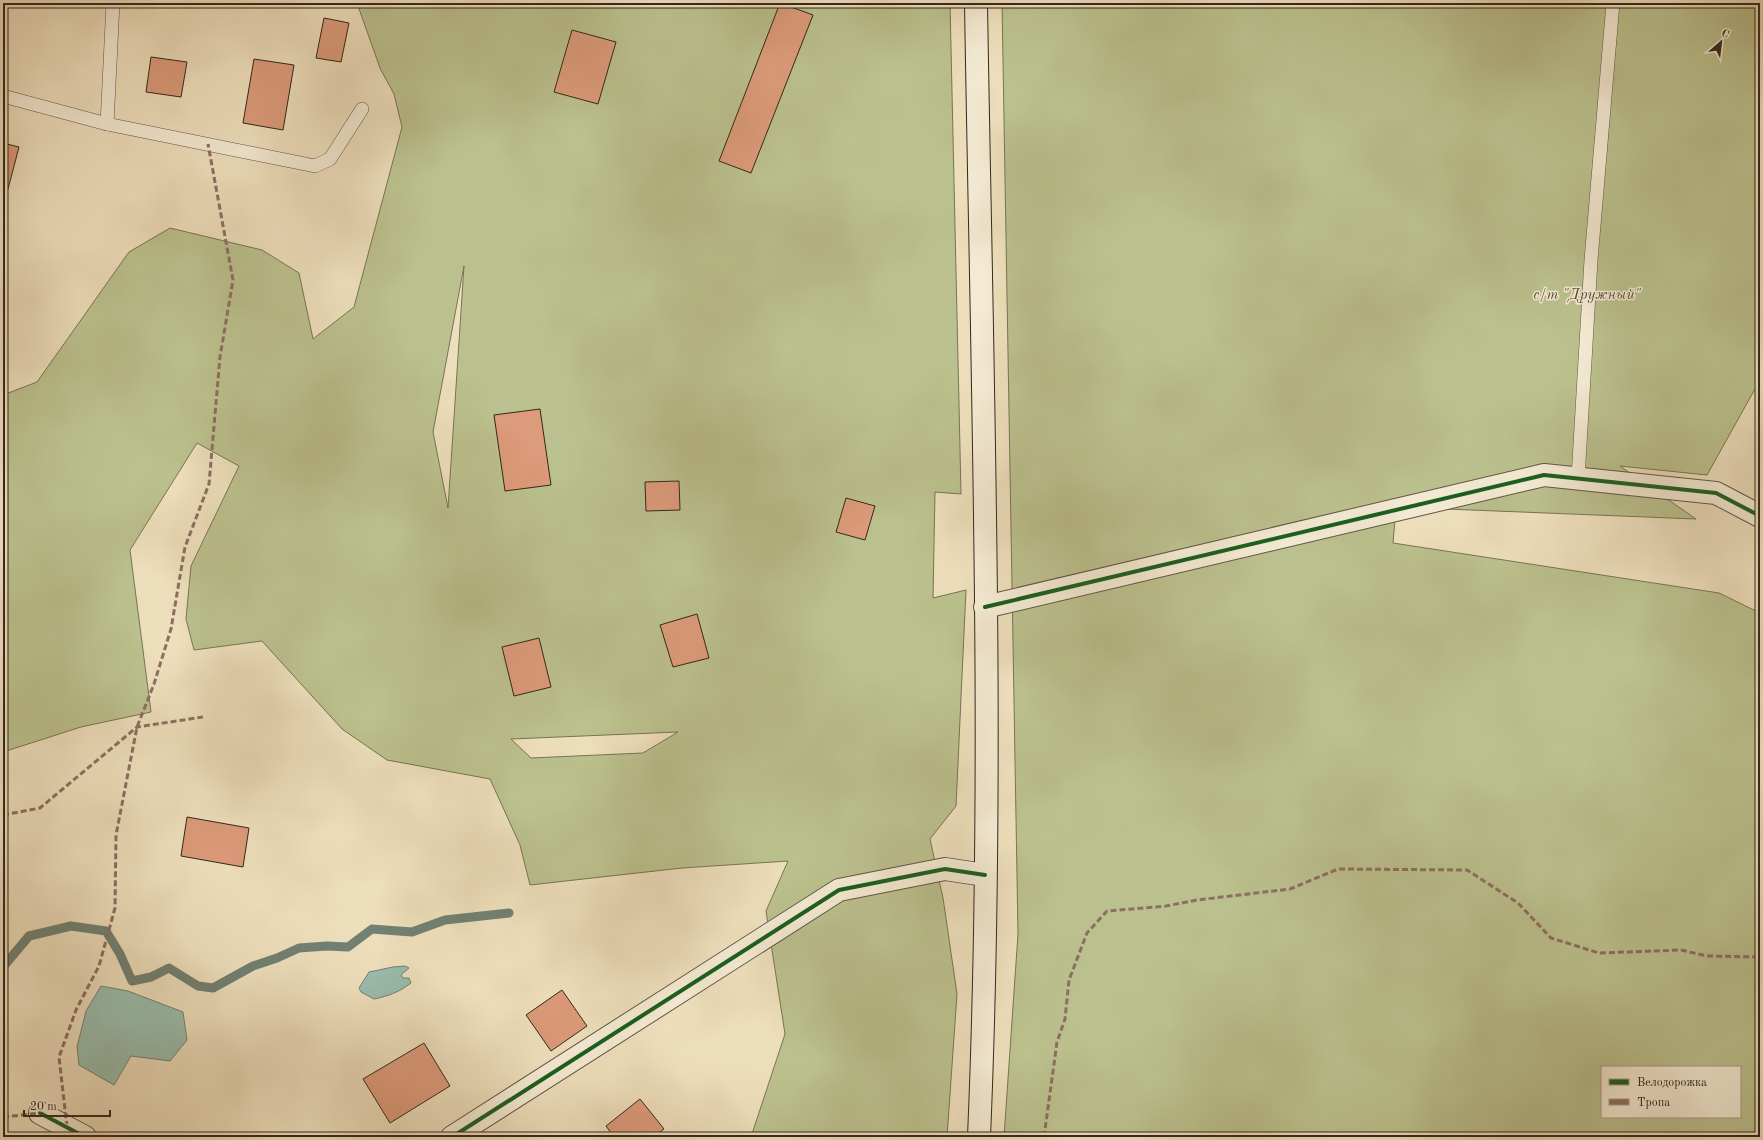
<svg xmlns="http://www.w3.org/2000/svg" width="1763" height="1140" viewBox="0 0 1763 1140" font-family="'Old Standard TT',serif">
  <style>
    .green { fill: #bbc18e; stroke: #777455; fill-rule: evenodd }
    .water { fill: #9abdad; stroke: #718173 }
    .lines { fill: none; stroke-linecap: round; stroke-linejoin: round }
    .stream { stroke: #718173; stroke-width: 9 }
    .building { fill: #dc9b7a; stroke: #33271c }
    .lane-casing { stroke: #625544; stroke-width: 14 }
    .street-casing { stroke: #625544; stroke-width: 24 }
    .secondary-casing { stroke: #33271c; stroke-width: 24 }
    .lane { stroke: #f4ead3; stroke-width: 13 }
    .street { stroke: #f4ead3; stroke-width: 22 }
    .secondary { stroke: #f4ead3; stroke-width: 22 }
    .quiet { stroke: #8d6e63; stroke-width: 3; stroke-dasharray: 6 3; stroke-linecap: butt }
    .cycleway-casing { stroke: #f4ead3; stroke-width: 6 }
    .cycleway { stroke: #1b5e20; stroke-width: 4 }
    .labels { text-anchor: middle; dominant-baseline: central; stroke-width: 3; stroke-linejoin: round; paint-order: stroke }
    .park-label { font-size: 15px; font-style: italic; fill: #554e38; stroke: #f4ead3 }
  </style>
  <rect width="100%" height="100%" fill="#eedfbc"/>
  <filter id="stains"><feTurbulence type="fractalNoise" baseFrequency=".005" numOctaves="4"/><feColorMatrix values="0 0 0 0 .2 0 0 0 0 .09 0 0 0 0 .02 0 0 0 .5 -.17"/></filter>
  <radialGradient id="worn" r=".72"><stop offset=".6" stop-color="#630" stop-opacity="0"/><stop offset="1" stop-color="#630" stop-opacity=".3"/></radialGradient>
  <!-- green -->
  <g class="green">
    <path d="M357,3H950L961,494L935,492L933,598L966,590L956,806L930,839L943,898L957,994L947,1137H751L785,1034L766,911L788,861L682,868L530,885L520,845L490,779L387,760L342,729L262,641L194,650L186,619L191,566L239,466L197,443L130,550L151,712L81,727L3,752V395L37,382L129,252L170,228L262,250L299,273L313,339L354,307L402,127L394,94L380,68ZM464,266L448,508L433,432ZM678,732L643,753L531,758L511,739Z"/>
    <path d="M1002,3H1760V380L1707,475L1620,466L1696,519L1396,507L1393,543L1719,593L1760,613V1137H1004L1018,934ZM1602,1067H1740V1117H1602Z"/>
  </g>
  <!-- water -->
  <g class="water">
    <path d="M405,966L409,968L401,975L403,978H409L411,983C399,992 389,996 374,999L361,992L359,988L369,972L393,967Z"/>
    <path d="M101,986L128,991L183,1012L187,1040L170,1061L131,1056L114,1085L79,1065L77,1047L86,1011Z"/>
  </g>
  <g class="lines">
    <!-- stream -->
    <path class="stream" d="M3,967L29,936L71,926L106,931L120,954L132,981L151,977L169,968L198,986L213,988L253,966L277,958L299,948L327,946L348,947L372,929L412,932L445,920L509,913"/>
  </g>
  <!-- building -->
  <g class="building">
    <path d="M780,3L813,15L751,173L719,161Z"/>
    <path d="M324,18L349,23L341,62L316,58Z"/>
    <path d="M572,30L616,42L598,104L554,92Z"/>
    <path d="M151,57L187,62L181,97L146,92Z"/>
    <path d="M254,59L294,65L283,130L243,123Z"/>
    <path d="M3,143L19,147L8,189L3,188Z"/>
    <path d="M540,409L551,485L505,491L494,415Z"/>
    <path d="M679,481L680,510L646,511L645,482Z"/>
    <path d="M846,498L875,506L865,540L836,532Z"/>
    <path d="M697,614L709,658L673,667L660,625Z"/>
    <path d="M539,638L551,687L514,696L502,647Z"/>
    <path d="M187,817L249,828L243,867L181,856Z"/>
    <path d="M562,990L587,1026L551,1051L526,1015Z"/>
    <path d="M424,1043L450,1086L390,1123L363,1079Z"/>
    <path d="M640,1099L664,1129L653,1137H614L606,1126Z"/>
  </g>
  <g class="lines">
    <!-- lane casing -->
    <g class="lane-casing">
      <g id="lane">
        <path d="M3,96L107,124L315,166L330,159L362,109"/>
        <path d="M107,124L113,3"/>
        <path d="M1578,478L1591,260L1613,3"/>
      </g>
    </g>
    <!-- street casing -->
    <g class="street-casing">
      <g id="street">
        <path d="M985,607L1544,475L1716,493L1760,516"/>
        <path d="M40,1113L85,1137"/>
        <path d="M452,1137L839,890L945,869L985,875"/>
      </g>
    </g>
    <!-- secondary casing -->
    <g class="secondary-casing">
      <path id="secondary" d="M976,3C982,381 995,759 979,1137"/>
    </g>
    <!-- lane -->
    <use href="#lane" class="lane"/>
    <!-- street -->
    <use href="#street" class="street"/>
    <!-- secondary -->
    <use href="#secondary" class="secondary"/>
    <!-- quiet -->
    <g class="quiet">
      <path d="M3,815L40,808L137,727L203,717"/>
      <path d="M3,1117L40,1113"/>
      <path d="M67,1127L59,1057L76,1010L99,966L115,908L116,835L137,727L154,684L171,629L185,547L209,484L220,357L233,280L208,144"/>
      <path d="M1044,1137L1057,1042L1065,1019L1069,980L1087,933L1107,911L1166,906L1197,900L1290,889L1338,869L1467,870L1518,903L1551,938L1599,953L1681,950L1707,956L1760,957"/>
    </g>
    <!-- cycleway casing -->
    <g class="cycleway-casing">
      <g id="cycleway">
        <path d="M985,607L1544,475L1716,493L1760,516"/>
        <path d="M40,1113L85,1137"/>
        <path d="M452,1137L839,890L945,869L985,875"/>
      </g>
    </g>
    <!-- cycleway -->
    <use href="#cycleway" class="cycleway"/>
  </g>
  <g class="labels">
    <!-- park labels -->
    <g class="park-label">
      <text x="1587" y="295">с/т "Дружный"</text>
    </g>
  </g>
  <!-- margin -->
  <rect width="1763" height="1140" fill="none" stroke="#eedfbc" stroke-width="16"/>
  <rect x="4" y="4" width="1755" height="1132" fill="none" stroke="#33271c" stroke-width="2"/>
  <rect x="8" y="8" width="1747" height="1124" fill="none" stroke="#33271c"/>
  <!-- legend -->
  <rect x="1601" y="1066" width="140" height="52" fill="#f4ead3" stroke="#a79c8a"/>
  <rect x="1609" y="1079" width="20" height="6" fill="#1b5e20" stroke="#a79c8a"/>
  <text x="1637" y="1086" font-size="12" fill="#33271c">Велодорожка</text>
  <rect x="1609" y="1099" width="20" height="6" fill="#8d6e63" stroke="#a79c8a"/>
  <text x="1637" y="1106" font-size="12" fill="#33271c">Тропа</text>
  <!-- north arrow -->
  <g transform="translate(1721 42) rotate(28)" stroke="#f4ead3" stroke-width="3" paint-order="stroke">
  <path d="M0-3L7 15L0 10L-7 15Z" fill="#33271c"/>
  <text y="-6" font-size="11" font-weight="bold" text-anchor="middle" fill="#33271c">С</text>
  </g>
  <!-- scale -->
  <path d="M24 1110v6h86v-6" fill="none" stroke="#33271c" stroke-width="2"/>
  <text x="30" y="1110" font-size="12" fill="#33271c" stroke="#f4ead3" stroke-width="3" paint-order="stroke">20 m</text>
  <rect width="100%" height="100%" filter="url(#stains)"/>
  <rect width="100%" height="100%" fill="url(#worn)"/>
</svg>
